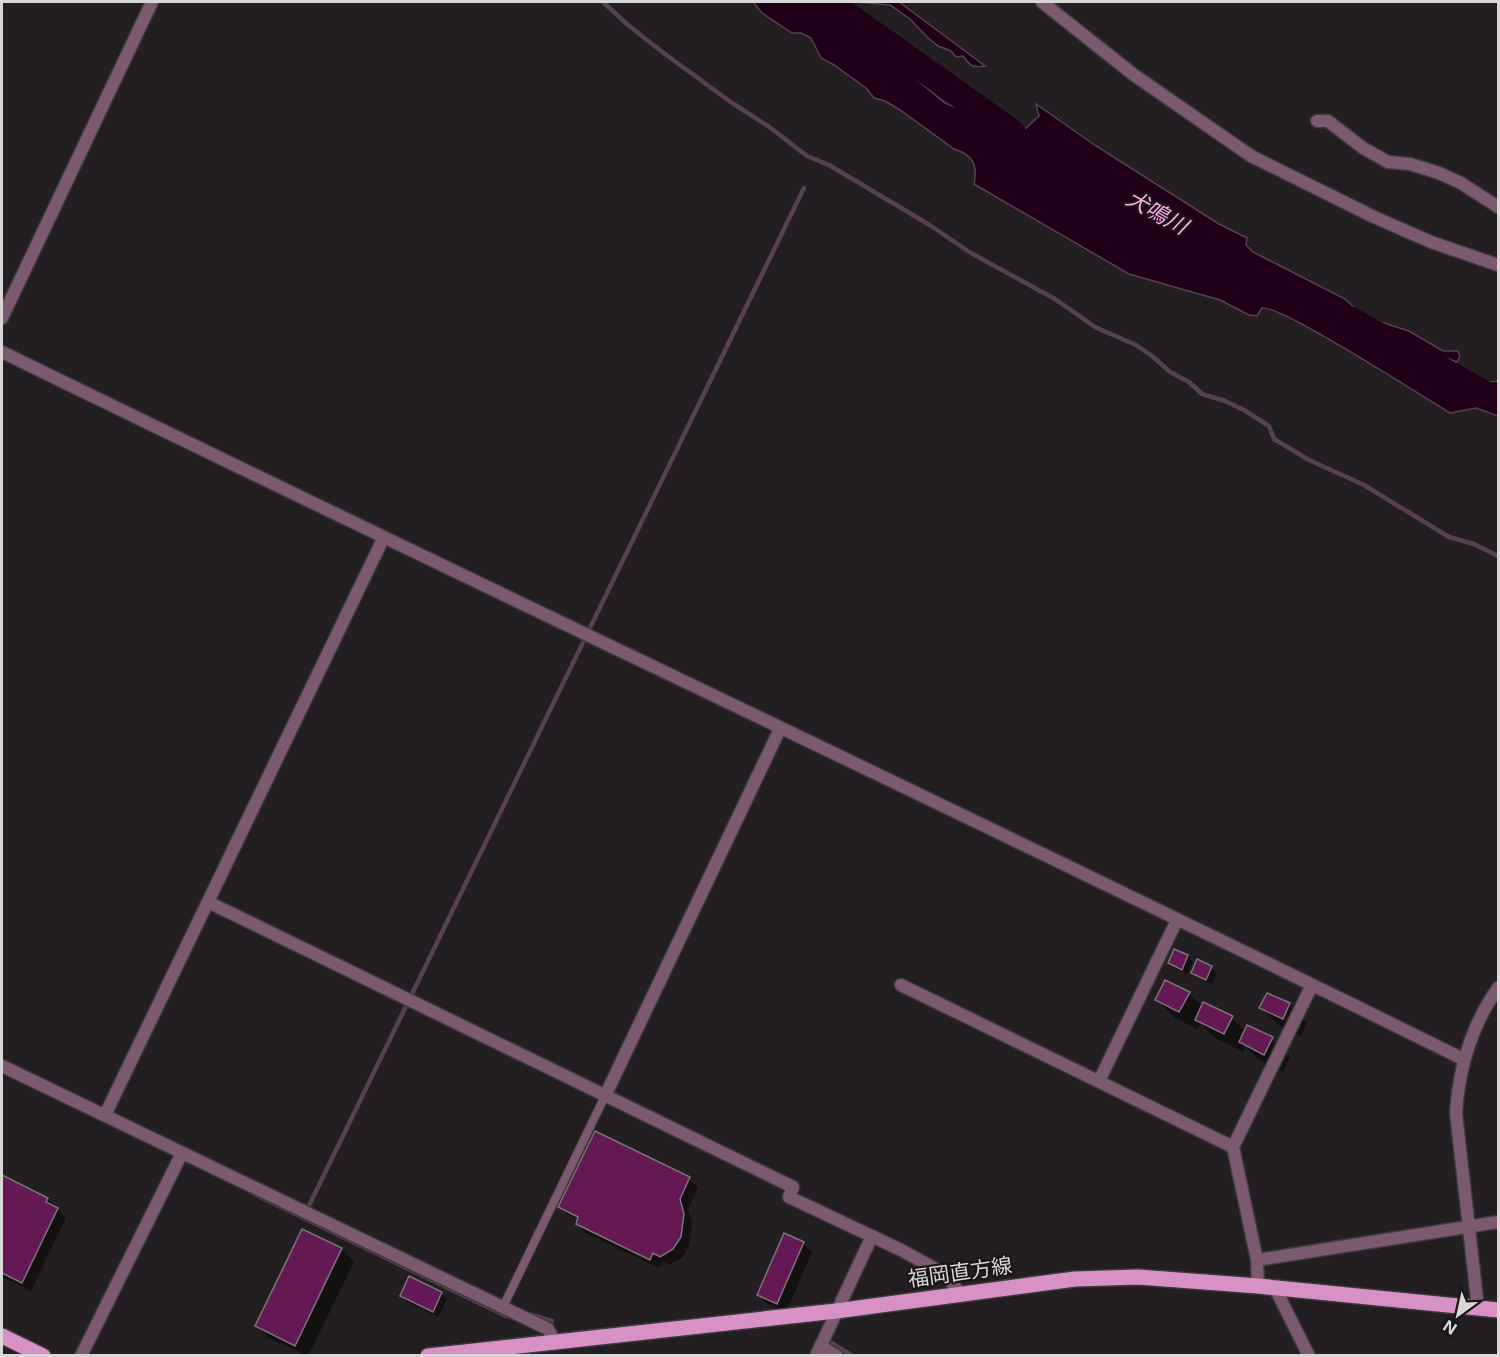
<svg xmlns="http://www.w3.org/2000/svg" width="1500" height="1357" viewBox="0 0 1500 1357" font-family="Inter,'Noto Sans JP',sans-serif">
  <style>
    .water { fill: #1f0018; stroke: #574052; stroke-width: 1.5 }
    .shadow { fill: #0007 }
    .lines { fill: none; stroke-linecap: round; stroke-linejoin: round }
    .stream { stroke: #574052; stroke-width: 4.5 }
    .river { stroke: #1f0018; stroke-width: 26 }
    .building { fill: #641854; stroke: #7a7578; stroke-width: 1.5 }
    .service-casing { stroke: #3c383b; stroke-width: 10 }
    .minor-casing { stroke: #3c383b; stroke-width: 15 }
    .tertiary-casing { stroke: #3c383b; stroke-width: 15 }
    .primary-casing { stroke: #3c383b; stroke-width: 18 }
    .service { stroke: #7b5971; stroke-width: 8 }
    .minor { stroke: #7b5971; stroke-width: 12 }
    .tertiary { stroke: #7b5971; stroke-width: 12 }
    .primary { stroke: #d891c5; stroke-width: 15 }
    .labels { text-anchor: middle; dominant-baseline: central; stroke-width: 4.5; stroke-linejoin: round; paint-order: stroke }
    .street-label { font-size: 21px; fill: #d9d7d8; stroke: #191518 }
    .water-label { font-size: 22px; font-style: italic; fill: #fea8e7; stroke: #191518 }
  </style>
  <rect width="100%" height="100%" fill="#231e21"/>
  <!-- water -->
  <g class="water">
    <path d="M753,2H851L863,19L862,34L866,42L900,60L903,68L945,103L958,108L1002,116L1019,128L1025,129L1039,116L1036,104L1096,146L1219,224L1247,238L1246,245L1253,252L1345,299L1365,317L1409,331L1443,351H1458L1460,356L1457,362L1419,349L1383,332L1376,337L1442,378L1483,383L1498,381V416L1476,408L1450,413C1425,398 1279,304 1262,308L1257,316L1249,315L1220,300L1129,274L974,184C978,165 973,155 954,149L900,110L885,101L874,98L866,88L834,65L821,58L811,38L801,33H792L762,13Z"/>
    <path d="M856,2H899L985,66C973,68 970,66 963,56L956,57L951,51L938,46L927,37L910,19L890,5Z"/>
  </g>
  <!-- shadow -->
  <g class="shadow">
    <path d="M1175,951L1188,956L1193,962L1187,974L1175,969L1169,963Z"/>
    <path d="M1211,967L1217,973L1212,984L1198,978L1193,972Z"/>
    <path d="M1189,993L1203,1007L1232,1018L1246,1032L1272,1039L1290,1057L1283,1072L1259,1060L1245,1046L1243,1052L1215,1038L1201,1024L1198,1029L1175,1018L1157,1000Z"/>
    <path d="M1289,1005L1307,1023L1301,1036L1280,1026L1261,1008Z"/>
    <path d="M596,1133L689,1179L698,1188L688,1209L692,1224L689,1246L682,1258L669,1265L663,1261L659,1268L586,1233L577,1224L579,1220L569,1215L560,1206Z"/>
    <path d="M2,1177L47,1199L66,1218L31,1291L2,1277Z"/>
    <path d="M303,1231L342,1249L354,1262L308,1356L269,1338L257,1326Z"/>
    <path d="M803,1243L812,1252L786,1312L767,1304L758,1295Z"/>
    <path d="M441,1293L447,1299L438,1317L407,1302L401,1296Z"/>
  </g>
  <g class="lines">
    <!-- stream -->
    <g class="stream">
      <path d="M603,2L628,25L661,51L732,103L768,126L807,156L829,165L928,224L971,253L1055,299L1095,327L1136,345L1152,356L1170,372L1189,382L1202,394L1225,401L1244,410L1269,426L1274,439L1309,460L1364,485L1449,537L1474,544L1498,556"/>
      <path d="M256,1195L506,1316L508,1312"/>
      <path d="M303,1218L804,188"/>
      <path d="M529,1314L552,1321"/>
      <path d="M830,1342L853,1356"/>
    </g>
    <!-- river -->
    <g class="river">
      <path d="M829,2L1013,133"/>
      <path d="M1349,319L1498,401"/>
    </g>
  </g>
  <!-- building -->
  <g class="building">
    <path d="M1174,949L1188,955L1182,970L1168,963Z"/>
    <path d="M1197,959L1212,966L1206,980L1191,973Z"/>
    <path d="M1165,980L1190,992L1179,1012L1155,1000Z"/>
    <path d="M1267,993L1290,1003L1283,1019L1259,1008Z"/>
    <path d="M1203,1002L1233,1016L1224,1034L1195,1020Z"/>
    <path d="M1247,1025L1273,1037L1264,1055L1239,1042Z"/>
    <path d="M595,1131L690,1177L680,1199L684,1214L681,1237L673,1249L660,1257L653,1253L650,1260L576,1224L578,1217L558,1207Z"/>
    <path d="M2,1175L48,1198L46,1202L58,1208L22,1283L2,1273Z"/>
    <path d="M302,1229L342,1248L295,1346L255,1326Z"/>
    <path d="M784,1233L804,1242L777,1304L757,1295Z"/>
    <path d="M409,1276L442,1292L433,1312L400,1296Z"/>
  </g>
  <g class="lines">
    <!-- service casing -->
    <g class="service-casing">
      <path id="service" d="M503,1307L605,1096"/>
    </g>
    <!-- minor casing -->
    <g class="minor-casing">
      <g id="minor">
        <path d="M1317,121H1328L1363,148L1388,162L1410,164L1439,173L1461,183L1498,207"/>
        <path d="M2,352C488,590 978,819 1463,1059"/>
        <path d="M208,902L793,1187L789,1197L901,1250L947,1275L960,1294"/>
        <path d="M901,985L1233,1147"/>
        <path d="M2,1066L548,1329L555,1342"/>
        <path d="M1099,1081L1177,920"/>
        <path d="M605,1096L780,729"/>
        <path d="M105,1115L383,539"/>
        <path d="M1257,1260L1498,1222"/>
        <path d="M1258,1286L1257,1260L1233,1147L1312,985"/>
        <path d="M1275,1288L1309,1356"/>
        <path d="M821,1346L837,1356"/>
        <path d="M81,1356L182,1153"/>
        <path d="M816,1356L872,1236"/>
      </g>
    </g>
    <!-- tertiary casing -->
    <g class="tertiary-casing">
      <g id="tertiary">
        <path d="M1042,2L1134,75L1251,156L1374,217L1431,242L1498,265"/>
        <path d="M2,318L152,2"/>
        <path d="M1478,1308L1456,1113C1459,1067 1471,1026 1498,988"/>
      </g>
    </g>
    <!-- primary casing -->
    <g class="primary-casing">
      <g id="primary">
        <path d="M2,1336L43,1356"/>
        <path d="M428,1356L836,1311L1075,1279L1138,1277L1258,1286L1498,1310"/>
      </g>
    </g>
    <!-- service -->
    <use href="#service" class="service"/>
    <!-- minor -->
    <use href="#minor" class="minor"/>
    <!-- tertiary -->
    <use href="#tertiary" class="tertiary"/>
    <!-- primary -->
    <use href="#primary" class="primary"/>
  </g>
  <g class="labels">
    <!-- street labels -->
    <g class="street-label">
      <text transform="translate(960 1272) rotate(-8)">福岡直方線</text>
    </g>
    <!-- water labels -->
    <g class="water-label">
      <text transform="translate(1157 212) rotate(29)">犬鳴川</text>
    </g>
  </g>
  <!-- border -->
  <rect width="1500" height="1357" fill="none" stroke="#d9d7d8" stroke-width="6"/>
  <!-- north arrow -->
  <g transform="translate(1458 1315) rotate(213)" stroke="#191518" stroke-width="4.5" paint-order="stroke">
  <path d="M0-4.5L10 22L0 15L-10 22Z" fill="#d9d7d8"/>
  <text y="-9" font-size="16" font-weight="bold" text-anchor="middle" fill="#d9d7d8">N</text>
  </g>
</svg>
